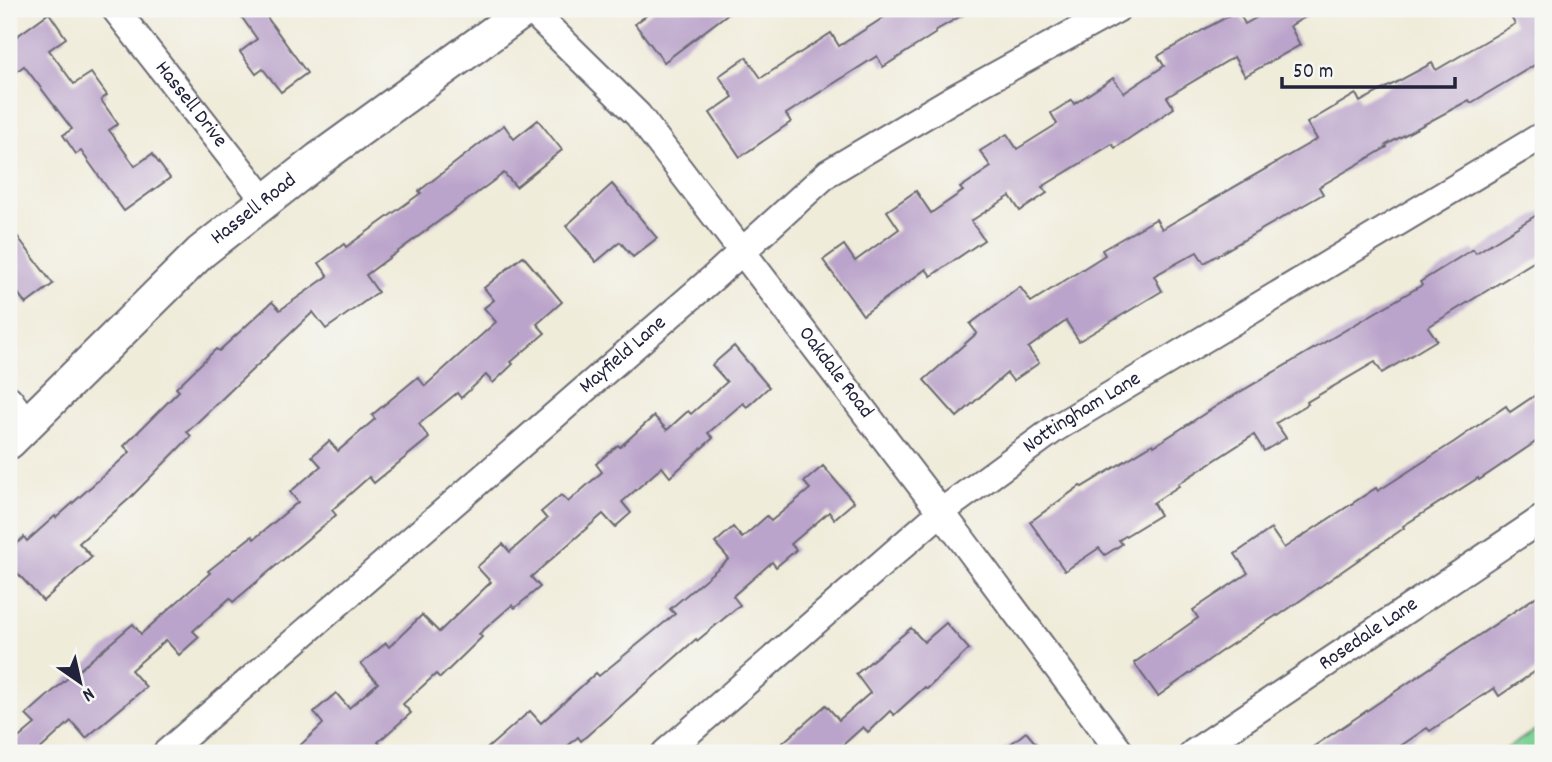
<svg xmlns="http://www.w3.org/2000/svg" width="1552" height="762" viewBox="0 0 1552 762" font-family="Dekko,sans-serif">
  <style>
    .green { fill: #7fd395; stroke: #507a68; stroke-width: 2 }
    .building { fill: #bba4cb }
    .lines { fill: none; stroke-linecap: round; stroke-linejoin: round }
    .minor-casing { stroke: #6a6973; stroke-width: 30 }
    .tertiary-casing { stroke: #6a6973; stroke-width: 37 }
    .minor { stroke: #fff; stroke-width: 26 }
    .tertiary { stroke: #fff; stroke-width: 33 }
    .labels { text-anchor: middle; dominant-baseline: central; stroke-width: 6; stroke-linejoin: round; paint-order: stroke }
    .street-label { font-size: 21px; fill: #22223b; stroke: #f6f6f2 }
  </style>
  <rect width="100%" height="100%" fill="#f6f6f2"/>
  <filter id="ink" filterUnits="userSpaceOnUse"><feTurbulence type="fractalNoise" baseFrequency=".0143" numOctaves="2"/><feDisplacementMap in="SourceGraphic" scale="14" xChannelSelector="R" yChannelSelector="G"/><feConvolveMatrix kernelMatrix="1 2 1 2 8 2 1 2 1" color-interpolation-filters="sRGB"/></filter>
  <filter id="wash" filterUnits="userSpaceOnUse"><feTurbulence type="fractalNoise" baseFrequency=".00686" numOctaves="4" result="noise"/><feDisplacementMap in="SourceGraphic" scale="28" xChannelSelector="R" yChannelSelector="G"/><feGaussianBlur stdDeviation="1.57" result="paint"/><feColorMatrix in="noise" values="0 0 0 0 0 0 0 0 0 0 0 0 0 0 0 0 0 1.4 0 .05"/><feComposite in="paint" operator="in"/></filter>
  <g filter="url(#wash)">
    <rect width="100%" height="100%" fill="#f0ecda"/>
    <!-- green -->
    <path class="green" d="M1543,725V753H1500Z"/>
    <g id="blocks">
      <!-- building -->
      <g class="building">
        <path d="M236,9H261L307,73L281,92L263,69L256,74L240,52L257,39Z"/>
        <path d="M655,9H734L664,62L635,24Z"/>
        <path d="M897,9H973L935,31L936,33L883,67L877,56L786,114L791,122L740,157L710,113L733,97L719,76L746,57L761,78L831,33L839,46Z"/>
        <path d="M1272,9H1319L1290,26L1300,45L1245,76L1234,57L1167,97L1174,108L1115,148L1112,144L1042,187L1047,193L1020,211L1010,196L971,221L984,240L931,276L926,269L863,315L823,260L844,245L855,261L899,229L887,211L916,191L931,213L963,191L960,188L991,167L980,151L1007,134L1017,149L1057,124L1051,113L1072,100L1074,104L1113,78L1124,93L1164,66L1158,56L1208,27L1238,11L1245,24Z"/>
        <path d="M1506,9H1543V60L1471,103L1469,100L1386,145L1387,147L1319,187L1323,194L1204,263L1197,252L1154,276L1162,291L1079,341L1066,321L1028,348L1039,363L1013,381L1007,373L957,417L924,380L977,333L970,324L1020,287L1031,302L1105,255L1102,250L1156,219L1162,229L1317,139L1307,123L1356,94L1360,102L1432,63L1436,70L1515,24Z"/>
        <path d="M49,13L66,38L49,50L74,84L91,73L107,95L101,100L118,124L109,130L135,166L152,154L170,178L124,211L81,151L76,154L63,135L72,129L24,66L9,77V42Z"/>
        <path d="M538,120L562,150L516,187L504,173L366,275L378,292L326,329L313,312L187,432L191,436L130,498L79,543L92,557L43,601L9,564V551L24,537L27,541L55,516L56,518L130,452L124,446L179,391L176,388L216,349L219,351L272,302L280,310L328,276L319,263L344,244L346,247L421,193L419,191L504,125L514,139Z"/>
        <path d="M612,184L657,238L633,257L620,242L596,262L566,226Z"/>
        <path d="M1543,211V256L1428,327L1437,340L1382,373L1375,362L1307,402L1308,404L1276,423L1286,438L1264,451L1254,435L1178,484L1179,486L1153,503L1160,515L1119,540L1122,544L1105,555L1099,548L1065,571L1030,522L1080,486L1082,487L1153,444L1154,446L1218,405L1422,285L1420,282L1473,249L1476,253Z"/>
        <path d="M9,225L53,284L26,304L9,281Z"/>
        <path d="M523,256L562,302L537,324L545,333L511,362L513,364L493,383L486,375L461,398L457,393L419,424L429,438L374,483L369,477L332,510L336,515L233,602L230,598L193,631L199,637L179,655L166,640L131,670L146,687L86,738L71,721L36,753H9V746L35,724L26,715L70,676L71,677L133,624L141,634L210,573L208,571L252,536L254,539L298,502L290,492L321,466L312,456L329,441L338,451L375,419L372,415L418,377L425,386L496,322L484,308L494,300L484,288Z"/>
        <path d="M734,346L769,387L747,407L743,403L708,433L713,438L670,477L662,467L622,502L631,513L615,527L603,514L531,577L540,587L515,608L512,605L479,634L482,637L440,678L436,674L403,704L411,713L378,742L387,753H292L323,724L314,712L336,693L349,708L378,683L361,664L386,643L389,647L422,615L439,632L491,582L477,567L503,544L510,552L547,519L541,512L561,495L568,502L602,472L596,464L618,445L620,447L654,416L667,430L688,411L691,414L727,382L712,365Z"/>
        <path d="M1543,390V437L1479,480L1478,478L1403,526L1404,528L1278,616L1277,615L1220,652L1158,696L1134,663L1198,618L1193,610L1248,573L1235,554L1271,529L1284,548L1376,488L1378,491L1454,442L1506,406L1510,412Z"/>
        <path d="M823,466L854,502L834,519L829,512L791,544L796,550L776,567L772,562L733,596L740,605L697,641L696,639L581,741L578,737L560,753H482L530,711L541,723L596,673L599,676L675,614L670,609L729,559L715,543L733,527L742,538L767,516L771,521L810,489L804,482Z"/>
        <path d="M1543,592V666L1499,696L1494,688L1430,731L1427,728L1390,753H1304Z"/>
        <path d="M946,623L969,649L927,689L925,687L894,715L890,711L868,732L863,727L834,753H771L826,705L839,720L870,693L856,674L911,628L924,642Z"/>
        <path d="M1026,732L1044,753H999Z"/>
      </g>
    </g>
  </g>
  <g filter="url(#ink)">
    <use href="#blocks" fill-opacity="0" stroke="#6a6973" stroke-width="2"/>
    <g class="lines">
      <!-- minor casing -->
      <g class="minor-casing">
        <g id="minor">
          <path id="s1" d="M115,9L266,202"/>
          <path id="s2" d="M530,9L638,115L960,537L1121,753"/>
          <path d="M9,399L28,425"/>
          <path id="s3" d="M166,753L714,277L828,173L951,100L1117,9"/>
          <path id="s4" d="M665,753L941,512L1056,428L1543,135"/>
          <path id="s5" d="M1193,753L1543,518"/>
        </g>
      </g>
      <!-- tertiary casing -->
      <g class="tertiary-casing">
        <g id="tertiary">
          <path id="s6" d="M9,442L201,252L319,159L526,9"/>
        </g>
      </g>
      <!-- minor -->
      <use href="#minor" class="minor"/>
      <!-- tertiary -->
      <use href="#tertiary" class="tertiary"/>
    </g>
  </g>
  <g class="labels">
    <!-- street labels -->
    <g class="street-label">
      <text stroke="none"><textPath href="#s1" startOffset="122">Hassell Drive</textPath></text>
      <text stroke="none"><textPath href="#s6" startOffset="338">Hassell Road</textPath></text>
      <text stroke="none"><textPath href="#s3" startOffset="606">Mayfield Lane</textPath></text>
      <text stroke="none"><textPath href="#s2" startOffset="476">Oakdale Road</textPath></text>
      <text stroke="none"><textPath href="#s4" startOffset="539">Nottingham Lane</textPath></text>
      <text stroke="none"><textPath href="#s5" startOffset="212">Rosedale Lane</textPath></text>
    </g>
  </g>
  <!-- margin -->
  <rect width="1552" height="762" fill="none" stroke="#f6f6f2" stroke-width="35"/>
  <!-- north arrow -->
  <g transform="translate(80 682) rotate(146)" stroke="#f6f6f2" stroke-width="5" paint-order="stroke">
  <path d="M0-5L12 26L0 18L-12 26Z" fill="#22223b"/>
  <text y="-10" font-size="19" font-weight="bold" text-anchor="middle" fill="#22223b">N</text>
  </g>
  <!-- scale -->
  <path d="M1282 77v10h173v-10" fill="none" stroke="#22223b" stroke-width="3.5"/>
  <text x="1293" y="77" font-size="21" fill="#22223b" stroke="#f6f6f2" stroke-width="5" paint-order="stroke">50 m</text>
</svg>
